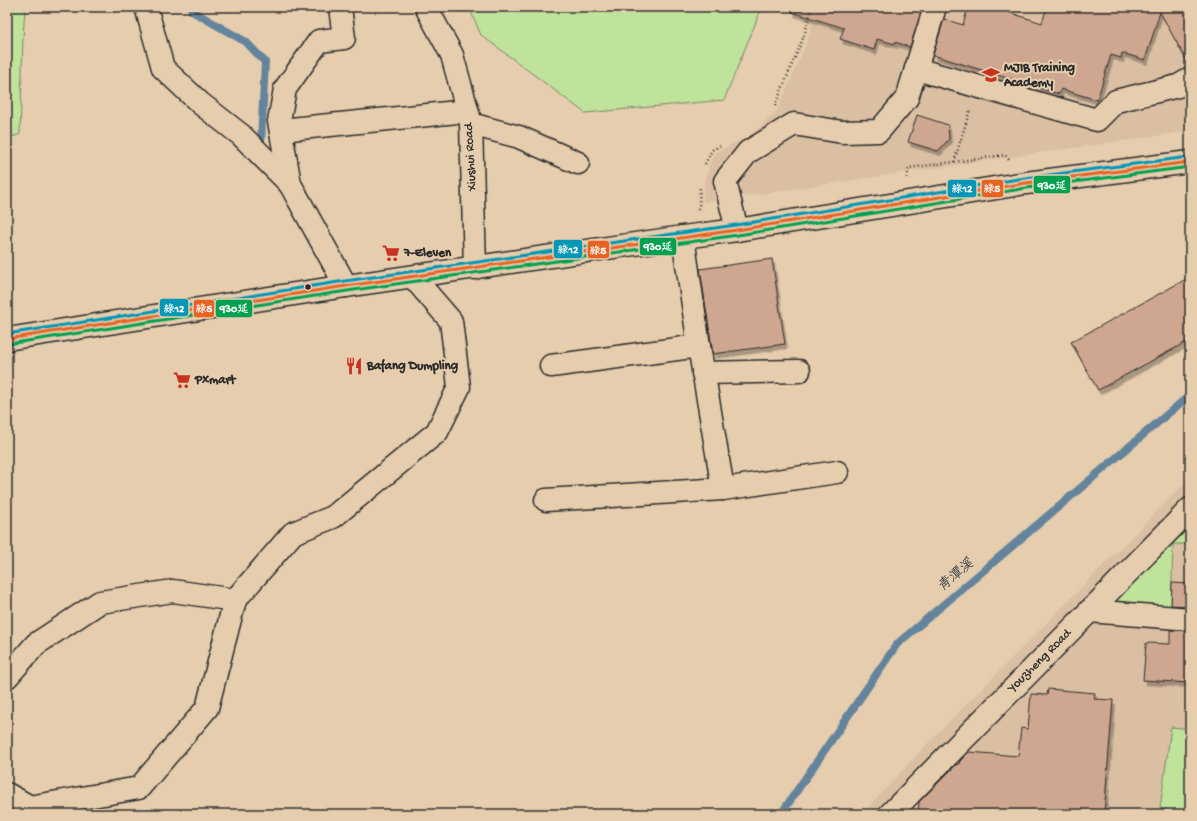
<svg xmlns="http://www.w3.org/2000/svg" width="1197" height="821" viewBox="0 0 1197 821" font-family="'Gochi Hand','LXGW WenKai TC',sans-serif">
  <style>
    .built { fill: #dabfa3 }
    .green { fill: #c0e39c; stroke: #768764 }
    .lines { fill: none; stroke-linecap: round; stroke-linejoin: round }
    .stream { stroke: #64849c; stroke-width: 8 }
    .building { fill: #cfa790; stroke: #2b2b2b; filter: url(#shadow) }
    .minor-casing { stroke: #2b2b2b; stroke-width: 25 }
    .major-casing { stroke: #2b2b2b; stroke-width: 25 }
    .path { stroke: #2b2b2b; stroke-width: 2.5; stroke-dasharray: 1 3; stroke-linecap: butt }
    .minor { stroke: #e5cdae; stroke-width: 22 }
    .major { stroke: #e5cdae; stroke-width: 22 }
    .bus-1-casing { stroke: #e5cdae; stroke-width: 6 }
    .bus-2-casing { stroke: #e5cdae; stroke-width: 6 }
    .bus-3-casing { stroke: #e5cdae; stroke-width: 6 }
    .bus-1 { stroke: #e86222; stroke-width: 3 }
    .bus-2 { stroke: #02a04f; stroke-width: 3 }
    .bus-3 { stroke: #0696b6; stroke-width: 3 }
    .bus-dot { fill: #2b2b2b; stroke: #e5cdae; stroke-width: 1.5 }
    .labels { text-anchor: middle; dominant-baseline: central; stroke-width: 4; stroke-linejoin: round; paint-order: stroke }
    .poi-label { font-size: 13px; font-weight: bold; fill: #2b2b2b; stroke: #e5cdae; text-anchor: start }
    .street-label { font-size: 13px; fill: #2b2b2b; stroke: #e5cdae }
    .water-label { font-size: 14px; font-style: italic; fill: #394147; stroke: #e5cdae }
    .line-badge { stroke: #e5cdae; stroke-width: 1.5 }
    .badge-label { font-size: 11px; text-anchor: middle; font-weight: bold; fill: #fff }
  </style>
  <defs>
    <filter id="shadow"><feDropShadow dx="2.5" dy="4.5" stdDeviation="0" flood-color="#0004"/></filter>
  </defs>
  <rect width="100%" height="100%" fill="#e5cdae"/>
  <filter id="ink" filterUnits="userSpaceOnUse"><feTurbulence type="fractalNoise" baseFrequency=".025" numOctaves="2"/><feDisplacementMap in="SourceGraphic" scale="8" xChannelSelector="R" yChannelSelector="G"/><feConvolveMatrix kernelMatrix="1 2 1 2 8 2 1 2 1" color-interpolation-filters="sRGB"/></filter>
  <g filter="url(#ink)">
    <!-- built -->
    <g class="built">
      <path d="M816,7H1190V131L703,202L704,184L710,163L715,153L751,135L777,111L808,39Z"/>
      <path d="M1190,478V814H862L929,742Z"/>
    </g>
    <!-- green -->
    <g class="green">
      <path d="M7,7H25L23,38L20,134L7,139Z"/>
      <path d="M469,7H762L724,100L585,113L481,35Z"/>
      <path d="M1190,527V544H1173L1171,606L1115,601Z"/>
      <path d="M1171,727L1190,729V813L1160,809Z"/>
    </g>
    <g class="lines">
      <!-- stream -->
      <g class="stream">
        <path d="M191,7L192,11L246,42L265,62L261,142"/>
        <path d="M781,814L897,644L1190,395"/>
      </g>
    </g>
    <!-- building -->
    <g class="building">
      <path d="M793,7H906L921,12L910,47L895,42V44L877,39L874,50L840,39L844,28L792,12Z"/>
      <path d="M968,7H992L1042,23L1047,7H1190V67L1160,12L1145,60L1122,53L1121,58L1111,55L1097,100L1061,89L1059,94L933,55L944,19L963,25Z"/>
      <path d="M917,115L948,125L949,139L938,151L908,142Z"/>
      <path d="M772,259L785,344L713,354L700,269Z"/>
      <path d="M1190,277V340L1098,390L1071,342Z"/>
      <path d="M1172,583L1190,584V606L1171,605Z"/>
      <path d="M1170,630L1190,631V683L1143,680L1146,643L1170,644Z"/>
      <path d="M1048,689L1095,693L1094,699L1113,700L1104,814H918L919,802L957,764H959L960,761L969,752L1018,756L1021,728L1028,729L1031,694L1047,695Z"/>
    </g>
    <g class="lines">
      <!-- minor casing -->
      <g class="minor-casing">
        <g id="minor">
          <path d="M146,7L163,68L200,103L241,135L290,184"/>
          <path d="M340,7L344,38L319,41L285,89L279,121L290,184L346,286"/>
          <path d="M426,7L452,55L471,124L475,268"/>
          <path d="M916,69L1097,120L1116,101L1178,86L1190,79"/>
          <path d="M471,124L519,137L578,163"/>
          <path d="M281,130L467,111"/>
          <path d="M737,230L725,181L748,152L794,124L842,132L879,131L907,98L935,7"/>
          <path d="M551,366L699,346"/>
          <path d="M703,373L799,371"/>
          <path d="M723,489L837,472"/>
          <path d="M546,500L723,489L699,346L683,237"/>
          <path d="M1089,611L1190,619"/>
          <path d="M7,677L36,644L100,602L173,591L235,600L293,533L333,517L437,432L459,387L451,321L413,277"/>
          <path d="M7,794L41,813"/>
          <path d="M29,807L139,788L207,708L235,600"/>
          <path d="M890,814L1190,509"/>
        </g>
      </g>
      <!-- major casing -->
      <g class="major-casing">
        <path id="major" d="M7,339L346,286L683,237L737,230L1026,183L1190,162"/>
      </g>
      <!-- path -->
      <g class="path">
        <path d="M775,106L804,36L812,7"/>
        <path d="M954,162L970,110"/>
        <path d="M705,164L712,150L720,146"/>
        <path d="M907,178L909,168L1005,155L1009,160"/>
        <path d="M698,209L699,207L700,187"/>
      </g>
      <!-- minor -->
      <use href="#minor" class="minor"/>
      <!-- major -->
      <use href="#major" class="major"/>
      <!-- bus-1 casing -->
      <g class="bus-1-casing">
        <path id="bus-1" d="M7,339L346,286L737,230L1026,183L1190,162"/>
      </g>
      <!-- bus-2 casing -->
      <g class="bus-2-casing">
        <path id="bus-2" d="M8,344L347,291L738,235L1027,188L1190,167"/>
      </g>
      <!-- bus-3 casing -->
      <g class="bus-3-casing">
        <path id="bus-3" d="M7,334L345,281L736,225L1025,178L1189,157"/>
      </g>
      <!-- bus-1 -->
      <use href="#bus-1" class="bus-1"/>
      <!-- bus-2 -->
      <use href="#bus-2" class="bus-2"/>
      <!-- bus-3 -->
      <use href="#bus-3" class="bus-3"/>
    </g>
  </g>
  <!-- icons -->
  <defs>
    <g id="university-bare" transform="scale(1.38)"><path d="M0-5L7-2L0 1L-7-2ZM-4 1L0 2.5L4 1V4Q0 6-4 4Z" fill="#c8321e" stroke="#e5cdae" stroke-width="2.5" paint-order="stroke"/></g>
    <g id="supermarket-bare" transform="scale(1.38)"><path d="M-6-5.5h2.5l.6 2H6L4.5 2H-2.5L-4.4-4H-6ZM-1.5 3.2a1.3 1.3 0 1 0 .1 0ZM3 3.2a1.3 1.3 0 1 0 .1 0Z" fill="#c8321e" stroke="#e5cdae" stroke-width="2.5" paint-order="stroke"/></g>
    <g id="restaurant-bare" transform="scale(1.38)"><path d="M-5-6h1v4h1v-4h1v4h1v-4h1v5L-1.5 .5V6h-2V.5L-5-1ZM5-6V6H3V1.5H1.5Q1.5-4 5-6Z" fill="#c8321e" stroke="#e5cdae" stroke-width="2.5" paint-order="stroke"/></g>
  </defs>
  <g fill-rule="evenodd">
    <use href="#university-bare" x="991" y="75"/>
    <use href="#supermarket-bare" x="391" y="253"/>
    <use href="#restaurant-bare" x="354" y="366"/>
    <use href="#supermarket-bare" x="182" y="380"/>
  </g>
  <!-- markers -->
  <circle class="bus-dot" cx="308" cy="287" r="3.5"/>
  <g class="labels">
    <!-- poi labels -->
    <g class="poi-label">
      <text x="1004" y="68">MJIB Training<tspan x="1004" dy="15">Academy</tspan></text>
      <text x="404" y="253">7-Eleven</text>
      <text x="367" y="366">Bafang Dumpling</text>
      <text x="195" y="380">Pxmart</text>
    </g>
    <!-- street labels -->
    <g class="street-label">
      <text transform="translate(471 157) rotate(-93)">Xiushui Road</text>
      <text transform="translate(1040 661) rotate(-45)">Youzheng Road</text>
    </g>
    <!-- water labels -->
    <g class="water-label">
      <text transform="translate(956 576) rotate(-40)">青潭溪</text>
    </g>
  </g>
  <g class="line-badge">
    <rect x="1033" y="175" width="38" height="19" rx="4" fill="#02a04f"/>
    <rect x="947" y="179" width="30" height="19" rx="4" fill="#0696b6"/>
    <rect x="981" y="179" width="23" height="19" rx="4" fill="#e86222"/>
    <rect x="639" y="237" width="38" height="19" rx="4" fill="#02a04f"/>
    <rect x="553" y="239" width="30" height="20" rx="4" fill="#0696b6"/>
    <rect x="587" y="240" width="23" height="19" rx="4" fill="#e86222"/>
    <rect x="159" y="298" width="30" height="19" rx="4" fill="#0696b6"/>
    <rect x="193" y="299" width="22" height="19" rx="4" fill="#e86222"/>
    <rect x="215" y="299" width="38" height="19" rx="4" fill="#02a04f"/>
  </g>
  <g class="badge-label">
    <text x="1052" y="189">930延</text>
    <text x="962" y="192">綠12</text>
    <text x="992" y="192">綠5</text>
    <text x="658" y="250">930延</text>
    <text x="568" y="253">綠12</text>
    <text x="598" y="254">綠5</text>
    <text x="174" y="312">綠12</text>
    <text x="204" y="312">綠5</text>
    <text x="234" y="312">930延</text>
  </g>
  <!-- margin -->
  <rect width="1197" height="821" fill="none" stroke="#e5cdae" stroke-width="24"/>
  <rect x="12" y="12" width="1173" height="797" fill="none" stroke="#2b2b2b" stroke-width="1.5" filter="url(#ink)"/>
</svg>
